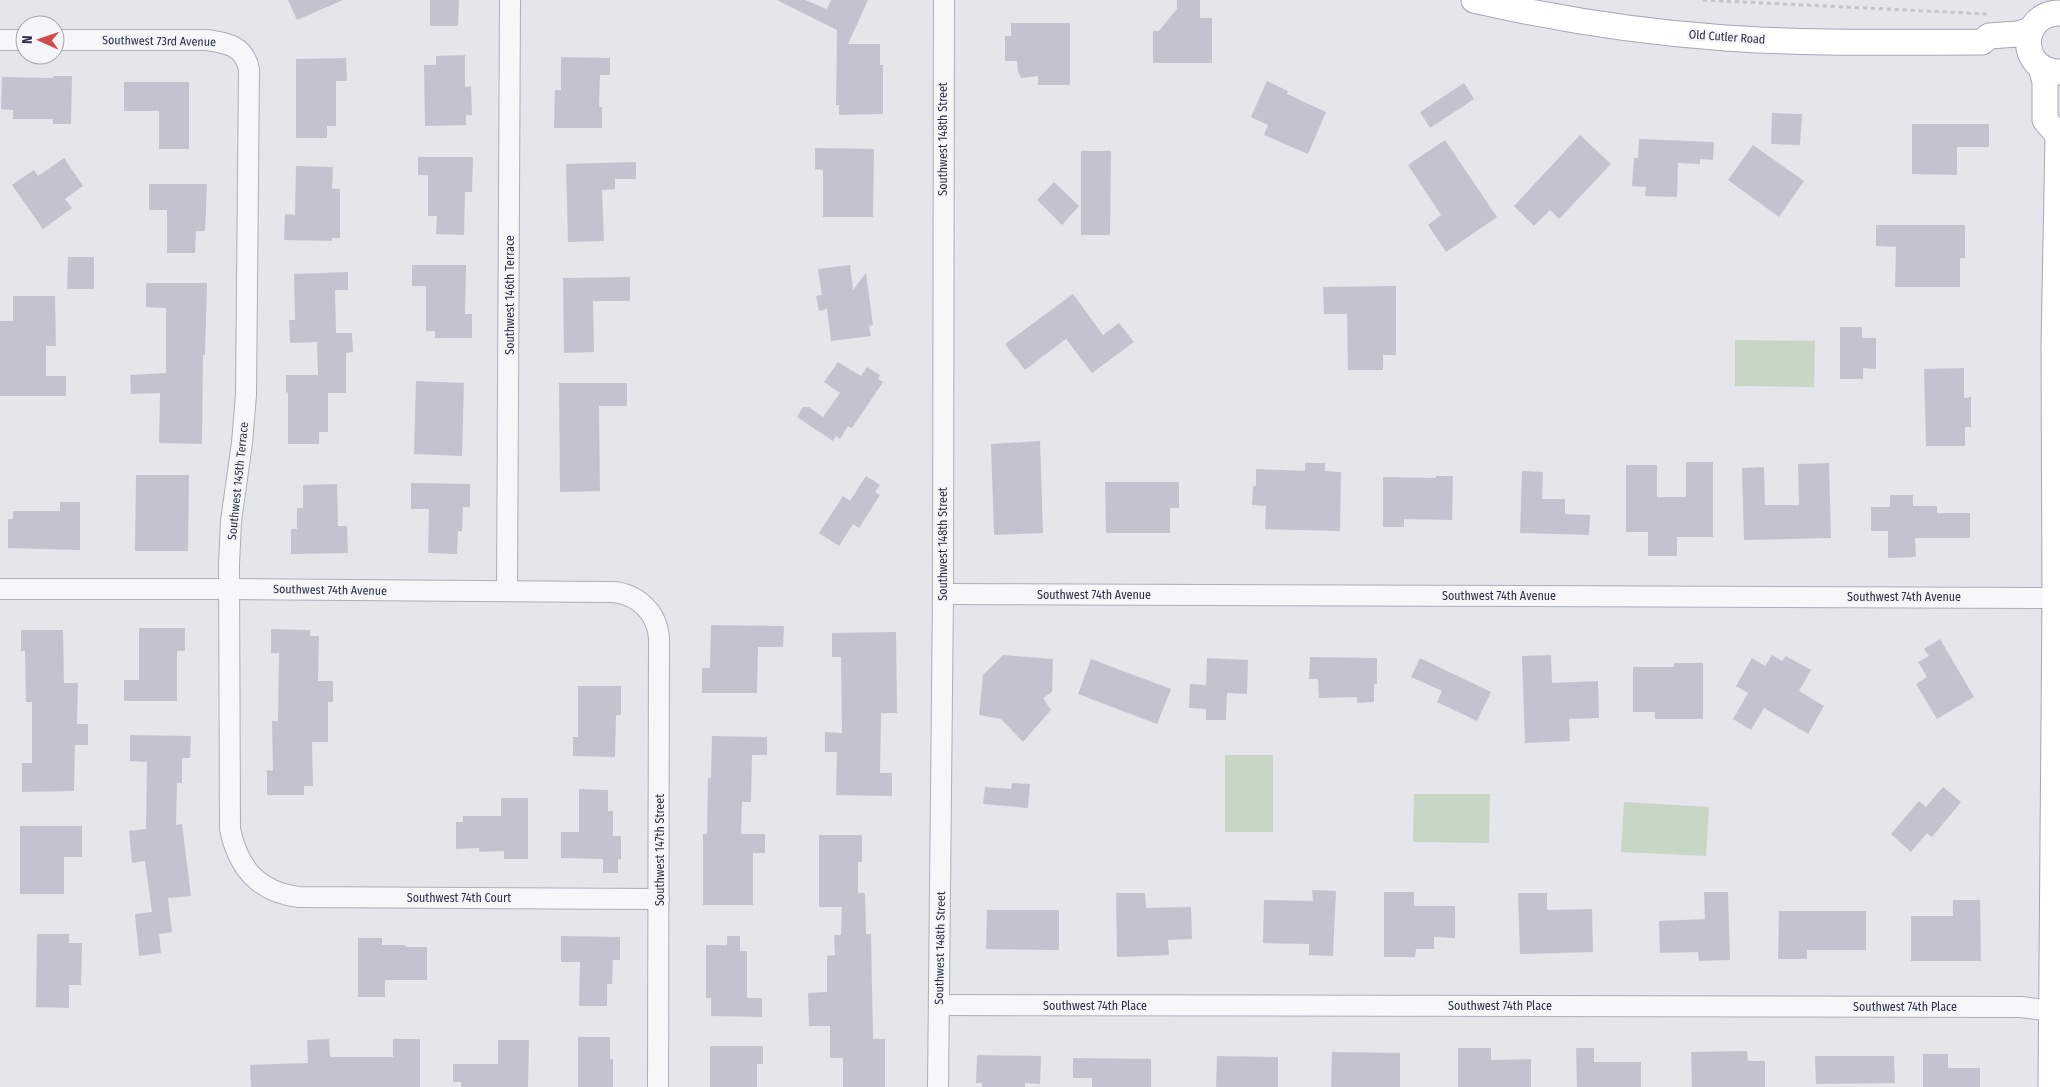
<svg xmlns="http://www.w3.org/2000/svg" width="2060" height="1087" viewBox="0 0 2060 1087" font-family="'Fira Sans Condensed',sans-serif">
  <style>
    .green { fill: #c7d6c5 }
    .building { fill: #c1c4cf }
    .lines { fill: none; stroke-linecap: round; stroke-linejoin: round }
    .minor-casing { stroke: #acafba; stroke-width: 22 }
    .major-casing { stroke: #a3a8b7; stroke-width: 27 }
    .path { stroke: #c2c3cb; stroke-width: 3; stroke-dasharray: 4 4; stroke-linecap: butt }
    .minor { stroke: #f7f7fa; stroke-width: 20 }
    .major { stroke: #fff; stroke-width: 25 }
    .labels { text-anchor: middle; dominant-baseline: central; stroke-width: 4.5; stroke-linejoin: round; paint-order: stroke }
    .street-label { font-size: 12px; fill: #2b3044; stroke: #f4f5f9 }
  </style>
  <rect width="100%" height="100%" fill="#e4e6ec"/>
  <!-- green -->
  <g class="green">
    <path d="M1735,340L1815,341L1814,387L1735,386Z"/>
    <rect x="1225" y="755" width="48" height="77"/>
    <path d="M1414,794H1490L1489,843L1413,842Z"/>
    <path d="M1624,802L1709,807L1706,856L1621,852Z"/>
  </g>
  <!-- building -->
  <g class="building">
    <path d="M288,0H343L297,20Z"/>
    <path d="M430,0H459L458,26H430Z"/>
    <path d="M777,0H805L827,9L831,0H868L848,44H880V65H883V114L839,115V105H836L837,30Z"/>
    <path d="M1177,0H1200V18H1212V63H1153V31H1159L1177,9Z"/>
    <path d="M1011,23H1070V85H1038V76L1021,78L1018,72L1017,61H1005V36H1011Z"/>
    <path d="M465,55V87L471,86L472,115H466V125L425,126L424,65H436V56Z"/>
    <path d="M561,57L610,58V75H600L599,107H602V128H554L555,90H561Z"/>
    <path d="M346,58L347,81H336V126H327V138H296V59Z"/>
    <path d="M53,76H72L71,124H53V119H13V110L1,109L2,77L53,78Z"/>
    <path d="M1267,81L1288,91L1287,94L1326,112L1308,154L1264,135L1268,125L1251,117Z"/>
    <path d="M124,82H189V149H159V111H124Z"/>
    <path d="M1464,83L1474,99L1430,128L1420,112Z"/>
    <path d="M1772,113L1802,114L1800,145L1771,144Z"/>
    <path d="M1912,124H1989V147H1957V175L1912,174Z"/>
    <path d="M1580,135L1611,164L1559,219L1550,210L1534,226L1514,206Z"/>
    <path d="M1639,139L1714,142L1713,160L1700,159V164L1678,163L1677,197L1645,196L1646,187L1632,186L1634,158H1638Z"/>
    <path d="M1445,140L1497,217L1446,252L1428,225L1441,215L1408,165Z"/>
    <path d="M1753,145L1804,181L1779,217L1728,180Z"/>
    <path d="M815,148L874,149L873,217H823V170L815,169Z"/>
    <path d="M1081,151H1111L1110,235H1081Z"/>
    <path d="M418,157H473L472,192H465L464,235L436,234L437,216H428V175H418Z"/>
    <path d="M64,158L83,186L65,199L72,208L43,229L12,185L34,170L38,176Z"/>
    <path d="M636,162V179H615V189L602,190L604,241L568,242L566,164Z"/>
    <path d="M296,166L333,167L332,189H340V238H332V241L284,240L285,214L295,215Z"/>
    <path d="M1054,182L1079,206L1062,225L1037,200Z"/>
    <path d="M149,184H207L205,231H196L195,253H167V210H149Z"/>
    <path d="M1876,225H1965V258H1960V287H1895L1896,247L1876,246Z"/>
    <path d="M68,257H94V289H67Z"/>
    <path d="M412,265H466L465,314H472V338H435V331H426V286H412Z"/>
    <path d="M850,265L853,290L866,273L873,325L869,326L871,336L831,341L827,309L819,311L816,296L822,295L818,269Z"/>
    <path d="M348,272V290H335L336,333H352L353,352L346,353V393H328V432H319V444H288V392L286,393V375H318L317,342L290,343L289,320H295L294,274Z"/>
    <path d="M630,277V301H593L594,352L564,353L563,278Z"/>
    <path d="M146,283H207L205,355H203L202,444L159,443L160,393L131,394L130,375L166,373V308L146,307Z"/>
    <path d="M1396,286V355H1383V370H1348L1347,314H1324L1323,287Z"/>
    <path d="M1073,294L1103,335L1119,323L1134,342L1092,373L1066,339L1025,370L1005,344Z"/>
    <path d="M13,296H55L56,346H46V376H66V396H0V321H13Z"/>
    <path d="M1840,327H1862V338H1876V369L1863,368V379H1840Z"/>
    <path d="M838,362L861,376L867,367L880,375L878,379L883,382L852,428L848,426L840,439L836,436L833,441L797,417L803,407H809L823,417L840,393L824,382Z"/>
    <path d="M1964,368V398L1971,397V427H1965V446H1926L1924,369Z"/>
    <path d="M416,381L464,383L462,456L414,454Z"/>
    <path d="M559,383H627V406H599L600,491L560,492Z"/>
    <path d="M1040,441L1043,533L994,535L991,444Z"/>
    <path d="M1686,462H1713V537H1677V556H1648V532H1626V465H1657V497H1686Z"/>
    <path d="M1305,463H1325V471L1341,472L1340,531L1265,529L1266,506L1252,505L1253,486H1256V469L1305,471Z"/>
    <path d="M1829,463L1831,538L1744,540L1742,468L1764,467L1765,505H1799L1798,464Z"/>
    <path d="M1522,471L1543,472L1542,499H1565V514L1590,515L1589,535L1520,533Z"/>
    <path d="M136,475H189L188,551H135Z"/>
    <path d="M866,476L880,485L875,492L880,495L859,528L853,524L839,546L819,533L843,496L850,501Z"/>
    <path d="M1436,476H1453L1452,520L1404,519V527H1383V477L1436,478Z"/>
    <path d="M1105,482H1179V508H1170V533H1106Z"/>
    <path d="M411,483L470,484V507H463L462,531H458L457,554L428,553L429,509H411Z"/>
    <path d="M337,484L338,526H347L348,553L291,554V529H297V508H303V485Z"/>
    <path d="M1890,495H1913V506H1937V513H1970V538H1915L1916,557L1888,558V531H1871V507H1890Z"/>
    <path d="M60,502H80V550L8,548V519H13V511H60Z"/>
    <path d="M711,625L784,626L783,647H758L757,693H702V668H710Z"/>
    <path d="M139,628H185V651H177V701H124V680H139Z"/>
    <path d="M271,629L310,630V636H319L318,681H333V702H328V742H312L313,786H304V795H267V770L273,771L272,721H278L279,653H271Z"/>
    <path d="M21,630H63L64,683H78L77,724H88V745H75L74,791L22,792V763H32V702H26L25,651H21Z"/>
    <path d="M896,632L897,713H881L880,773H892V796L836,795L837,752H825V732L842,733L841,657H832V633Z"/>
    <path d="M1940,639L1974,697L1937,719L1916,684L1927,677L1918,662L1929,656L1924,649Z"/>
    <path d="M1003,655L1053,659L1052,692L1043,698L1051,710L1023,742L1001,719L979,715L983,675Z"/>
    <path d="M1551,655L1552,683L1598,681L1599,718L1569,719L1570,741L1525,743L1522,656Z"/>
    <path d="M1772,655L1782,661L1786,656L1811,670L1799,691L1824,706L1808,734L1764,708L1751,730L1733,719L1748,693L1736,686L1752,658L1765,666Z"/>
    <path d="M1310,657L1377,658V684H1374V702L1357,703V697L1319,698L1318,679H1309Z"/>
    <path d="M1207,658L1248,660L1247,694L1227,693L1226,720H1206V709L1189,708L1190,684L1206,685Z"/>
    <path d="M1420,658L1491,692L1477,721L1437,702L1442,691L1411,677Z"/>
    <path d="M1091,659L1171,689L1157,724L1078,694Z"/>
    <path d="M1674,663H1703V719H1655V712H1633V667H1674Z"/>
    <path d="M578,686H621V715H616L615,757L573,756V737H578Z"/>
    <path d="M130,735L191,736L190,758H182V783H177L176,825L182,824L191,896L168,898L172,932L159,934L161,953L139,956L135,914L152,912L145,861L132,863L129,831L146,829L147,762L130,761Z"/>
    <path d="M712,736L767,737V755H752L751,802H742L741,834H765V853H753V905H703V834H707L708,778H711Z"/>
    <path d="M1012,783L1030,784L1028,808L983,804L985,787L1011,789Z"/>
    <path d="M1943,787L1961,802L1932,837L1927,833L1911,852L1891,834L1919,801L1926,807Z"/>
    <path d="M579,789L608,790V811H613V836H621V859H618V873H603V859L561,858V832H579Z"/>
    <path d="M501,798H528V859H504V851L479,852V848L456,849V822H463V816H501Z"/>
    <path d="M20,826H82V857H64V894H20Z"/>
    <path d="M819,835H862V862H858V893H865L866,934H871L873,1039H885V1087H843V1058H830V1026H809L808,993L827,992V956L835,955L834,935H841L842,907H819Z"/>
    <path d="M1312,890L1336,891L1333,956L1309,955V944L1263,943L1264,900L1313,901Z"/>
    <path d="M1384,892H1414V906H1455V938L1434,937V949H1416L1415,957H1384Z"/>
    <path d="M1704,892H1728L1730,960L1699,961L1698,952L1660,953L1659,921L1705,919Z"/>
    <path d="M1116,893H1145L1146,908L1191,907L1192,939L1168,940L1169,955L1117,957Z"/>
    <path d="M1518,893H1547V910L1592,909L1593,952L1520,954Z"/>
    <path d="M1953,900H1980L1981,961H1911V916H1953Z"/>
    <path d="M987,910H1059V950L986,949Z"/>
    <path d="M1779,911H1866V950H1807V959H1778Z"/>
    <path d="M37,934H69V943H82L81,985H69V1008L36,1007Z"/>
    <path d="M561,936L620,937V960H613L612,984H607V1006H579L580,962H561Z"/>
    <path d="M727,936H740V951H747V998H762V1017L711,1016V998H706V945H727Z"/>
    <path d="M358,938H382V945H405L406,947H427V980H385V997H358Z"/>
    <path d="M578,1037H610V1059H613V1087H578Z"/>
    <path d="M329,1039L330,1057H393V1039H420V1087H251L250,1065L308,1063L307,1040Z"/>
    <path d="M498,1040H529L528,1087H461V1082H453V1064H498Z"/>
    <path d="M710,1046H763V1064H757V1087H710Z"/>
    <path d="M1458,1048H1491V1060L1531,1059V1087H1458Z"/>
    <path d="M1576,1048H1594V1062H1641V1087H1577Z"/>
    <path d="M1747,1051L1748,1061H1765V1087H1692L1691,1052Z"/>
    <path d="M1332,1052L1400,1053V1087H1331Z"/>
    <path d="M1923,1054H1948V1068H1980V1087H1923Z"/>
    <path d="M977,1055L1041,1056L1040,1084L1025,1083V1087H982V1083H976Z"/>
    <path d="M1217,1056L1278,1057V1087H1216Z"/>
    <path d="M1815,1056H1894L1895,1083L1816,1084Z"/>
    <path d="M1073,1058L1151,1059V1087H1092V1078H1073Z"/>
  </g>
  <g class="lines">
    <!-- minor casing -->
    <g class="minor-casing">
      <g id="minor">
        <path d="M0,40H25"/>
        <path d="M55,40H207C228,43 244,46 249,69L246,395L242,443L231,521L229,564L230,829C238,868 258,892 299,897L659,899"/>
        <path d="M0,589H229L614,592C639,595 657,613 659,638L658,1087"/>
        <path d="M507,591L510,0"/>
        <path d="M943,594L2055,598"/>
        <path d="M939,1005L2021,1007L2060,1012"/>
        <path d="M938,1087L943,594L944,0"/>
      </g>
    </g>
    <!-- major casing -->
    <g class="major-casing">
      <g id="major">
        <path d="M1474,0C1556,19 1641,32 1725,38C1810,44 1896,42 1982,42L1989,36L2018,34L2031,30"/>
        <path d="M2060,13C2018,13 2018,72 2060,72"/>
        <path d="M2041,67L2045,82V120L2058,135"/>
        <path d="M2051,1087L2055,598L2054,347L2058,135L2060,131"/>
      </g>
    </g>
    <!-- path -->
    <path class="path" d="M1703,0L1987,14"/>
    <!-- minor -->
    <use href="#minor" class="minor"/>
    <!-- major -->
    <use href="#major" class="major"/>
  </g>
  <g class="labels">
    <!-- street labels -->
    <g class="street-label">
      <text transform="translate(1727 37) rotate(4)">Old Cutler Road</text>
      <text transform="translate(159 41) rotate(1)">Southwest 73rd Avenue</text>
      <text transform="translate(943 139) rotate(-90)">Southwest 148th Street</text>
      <text transform="translate(510 295) rotate(-90)">Southwest 146th Terrace</text>
      <text transform="translate(238 481) rotate(-84)">Southwest 145th Terrace</text>
      <text transform="translate(943 544) rotate(-90)">Southwest 148th Street</text>
      <text transform="translate(330 590) rotate(1)">Southwest 74th Avenue</text>
      <text x="1094" y="595">Southwest 74th Avenue</text>
      <text x="1499" y="596">Southwest 74th Avenue</text>
      <text x="1904" y="597">Southwest 74th Avenue</text>
      <text transform="translate(660 850) rotate(-90)">Southwest 147th Street</text>
      <text x="459" y="898">Southwest 74th Court</text>
      <text transform="translate(940 948) rotate(-89)">Southwest 148th Street</text>
      <text x="1095" y="1006">Southwest 74th Place</text>
      <text x="1500" y="1006">Southwest 74th Place</text>
      <text x="1905" y="1007">Southwest 74th Place</text>
    </g>
  </g>
  <!-- north arrow -->
  <g transform="translate(40 40) rotate(272)"><circle r="24" fill="#f4f5f9" stroke="#a4a6b1"/>
  <path d="M0-4L9 19L0 12L-9 19Z" fill="#cf4c4b"/>
  <text y="-8" font-size="14" font-weight="bold" text-anchor="middle" fill="#2b3044">N</text>
  </g>
</svg>
